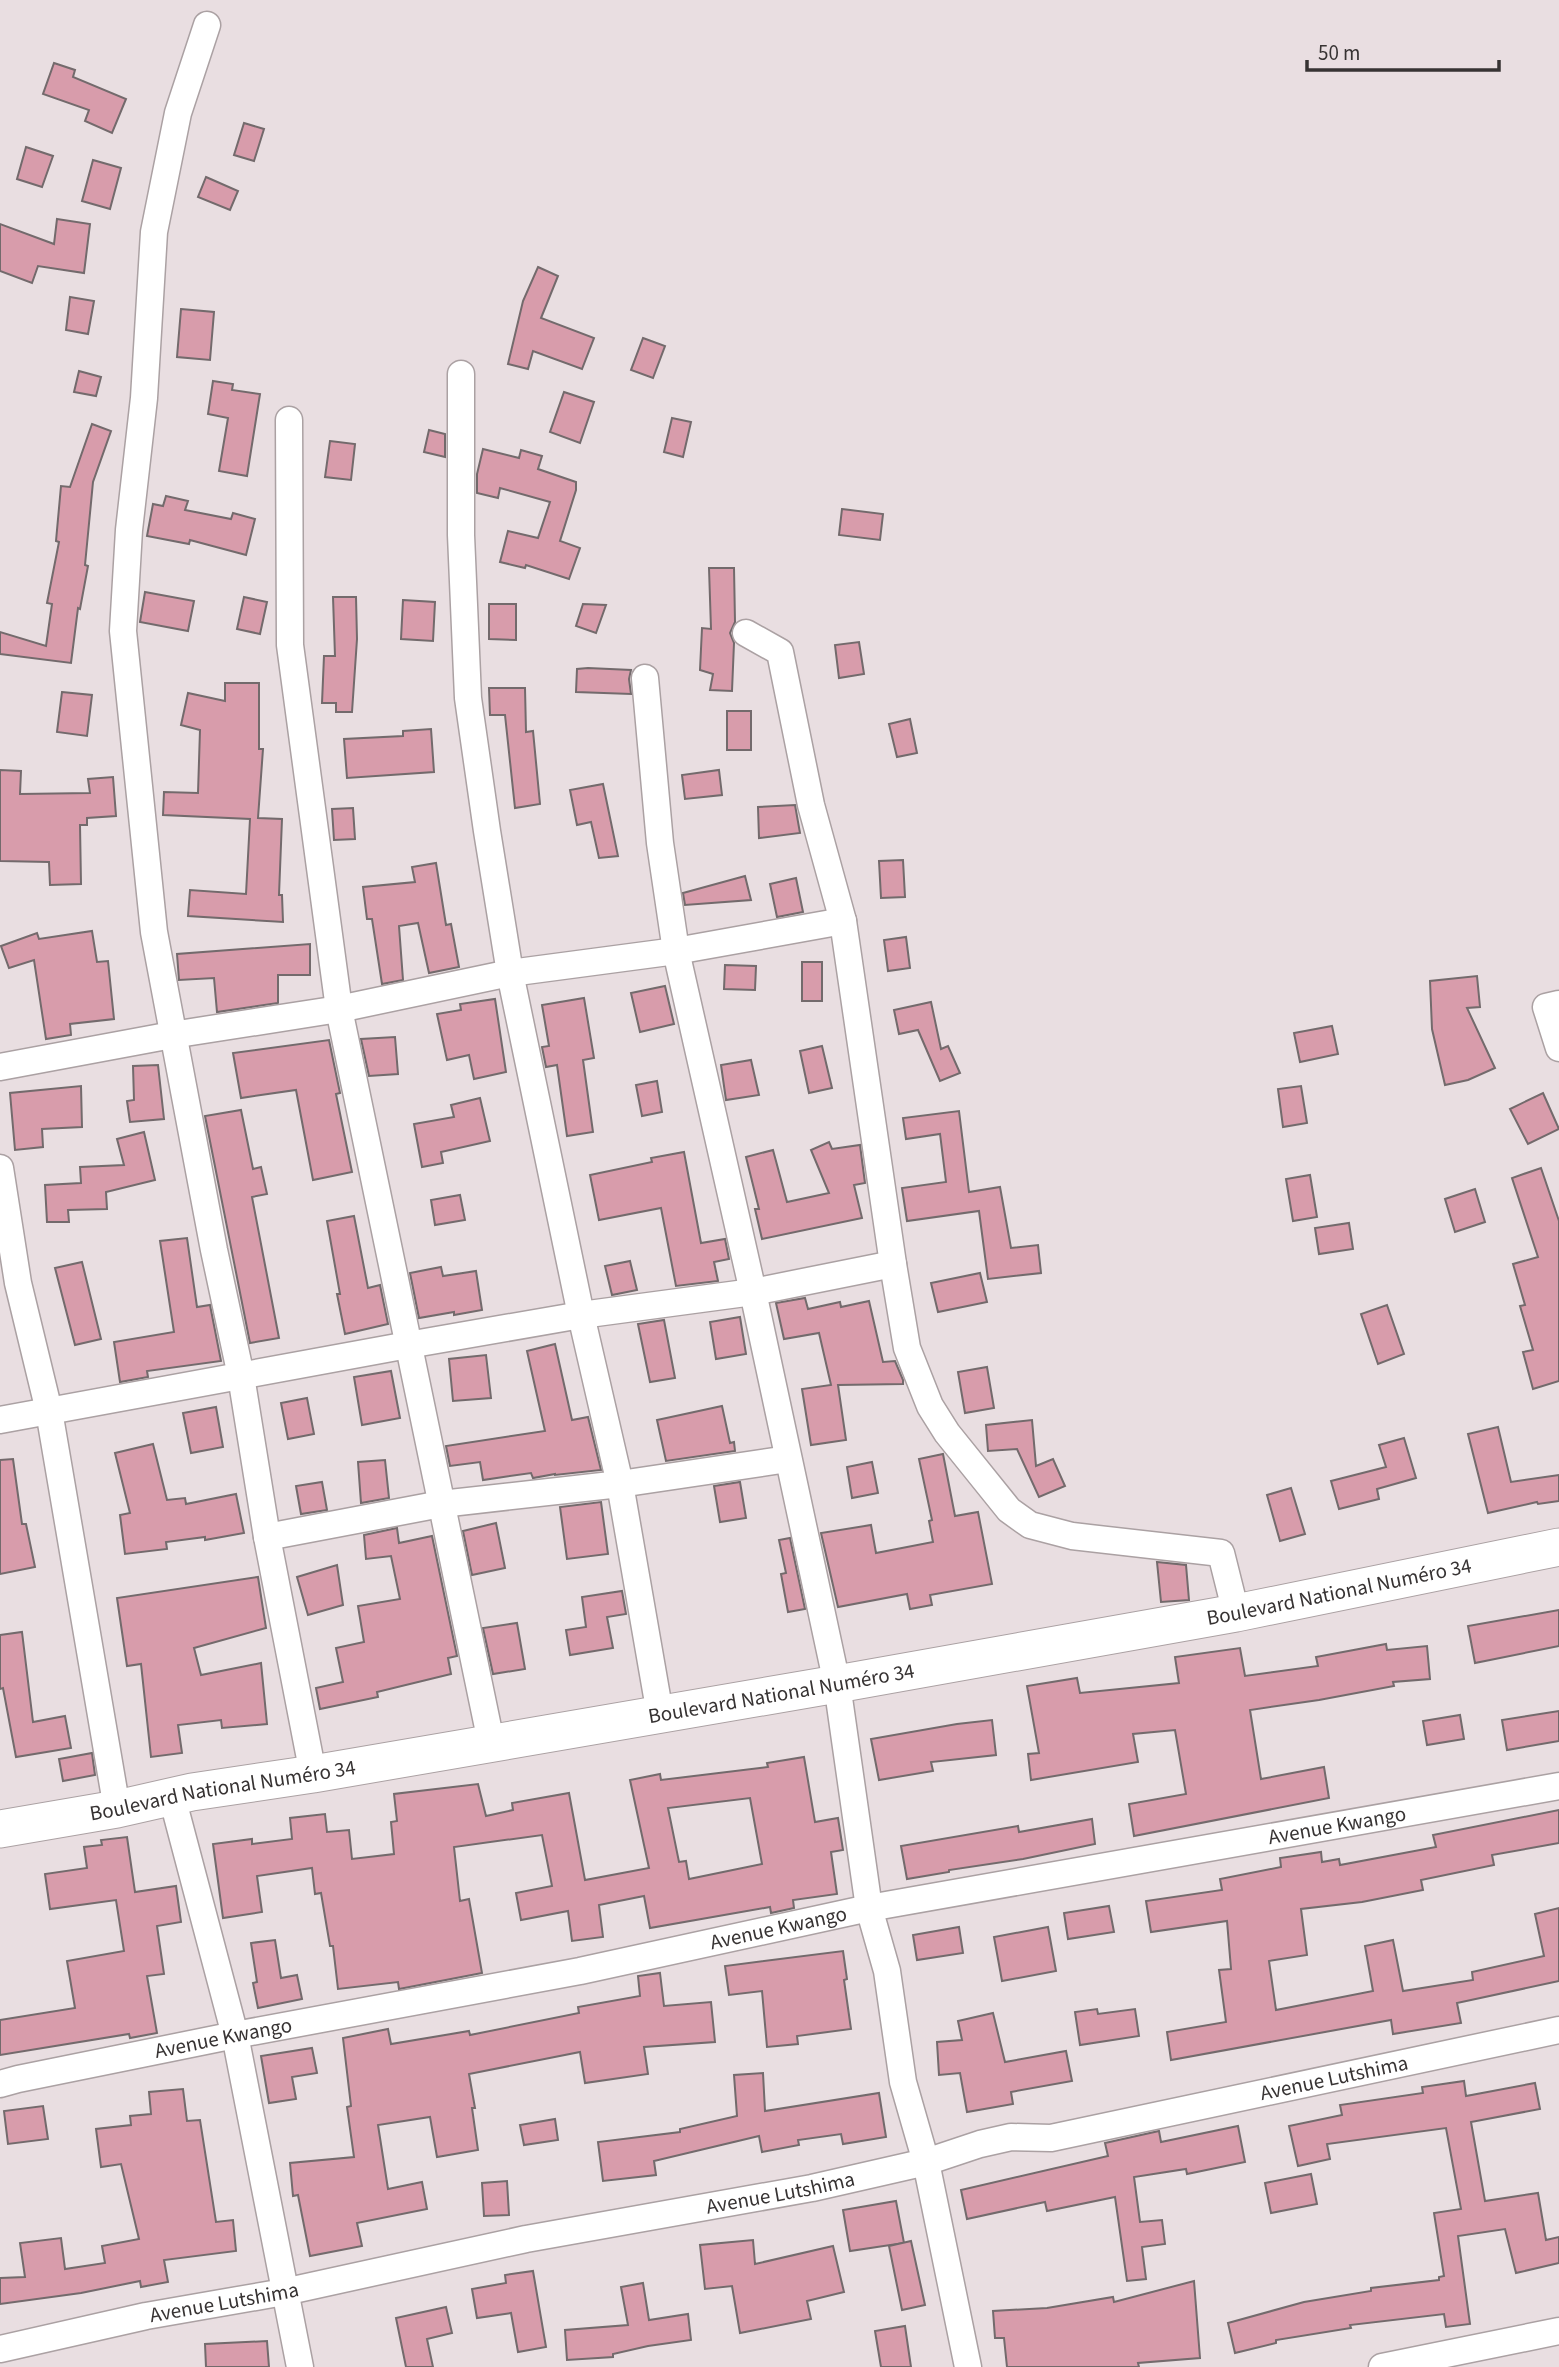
<svg xmlns="http://www.w3.org/2000/svg" width="1559" height="2367" viewBox="0 0 1559 2367" font-family="'Source Sans 3',sans-serif">
  <style>
    .building { fill: #d89cab; stroke: #736a6c; stroke-width: 2; fill-rule: evenodd }
    .lines { fill: none; stroke-linecap: round; stroke-linejoin: round }
    .street-casing { stroke: #aba1a3; stroke-width: 29 }
    .secondary-casing { stroke: #aba1a3; stroke-width: 39 }
    .street { stroke: #fff; stroke-width: 26 }
    .secondary { stroke: #fff; stroke-width: 37 }
    .labels { text-anchor: middle; dominant-baseline: central; stroke-width: 5; stroke-linejoin: round; paint-order: stroke }
    .street-label { font-size: 21px; fill: #373333; stroke: #e9dee1 }
  </style>
  <rect width="100%" height="100%" fill="#e9dee1"/>
  <!-- building -->
  <g class="building">
    <path d="M54,63L75,70L73,77L126,99L112,133L85,121L89,110L43,94Z"/>
    <path d="M244,123L264,129L254,161L234,155Z"/>
    <path d="M26,147L53,156L42,187L17,179Z"/>
    <path d="M93,160L121,168L110,209L82,201Z"/>
    <path d="M206,177L238,191L230,210L198,197Z"/>
    <path d="M57,219L90,224L84,273L38,266L32,283L0,271V224L54,244Z"/>
    <path d="M538,267L558,276L541,318L594,338L582,369L533,351L528,369L508,364L523,301Z"/>
    <path d="M70,297L94,301L88,334L66,330Z"/>
    <path d="M181,309L214,312L210,360L177,357Z"/>
    <path d="M643,338L665,346L653,378L631,370Z"/>
    <path d="M79,371L101,377L96,396L74,392Z"/>
    <path d="M213,381L233,384L232,390L260,394L247,476L219,471L228,418L208,414Z"/>
    <path d="M564,392L594,402L580,443L550,432Z"/>
    <path d="M672,418L691,422L683,457L664,452Z"/>
    <path d="M92,424L111,431L93,482L85,565L88,566L80,609L78,608L71,663L0,654V632L46,646L52,604L47,603L59,542L56,541L61,486L70,487Z"/>
    <path d="M429,430L445,434V457L424,452Z"/>
    <path d="M330,441L355,444L351,480L325,477Z"/>
    <path d="M483,449L519,458L521,450L542,456L538,469L576,482V490L560,541L580,548L569,579L526,565L525,568L500,562L508,531L538,538L550,502L500,488L498,498L477,493V474Z"/>
    <path d="M166,496L188,501L185,510L231,519L233,513L255,519L246,555L190,540L189,544L147,536L153,504L163,506Z"/>
    <path d="M842,509L883,514L880,540L839,535Z"/>
    <path d="M709,568H734L735,622L730,633L734,643L732,691L710,690L713,674L700,670L702,628L711,629Z"/>
    <path d="M145,592L194,601L188,631L140,622Z"/>
    <path d="M244,597L267,602L260,634L237,629Z"/>
    <path d="M333,597H356L357,639L352,712H336V703H322L324,656H335Z"/>
    <path d="M403,600L435,602L433,641L401,639Z"/>
    <path d="M489,604H516V640L489,639Z"/>
    <path d="M583,604L606,605L596,633L576,626Z"/>
    <path d="M859,642L864,674L839,678L835,645Z"/>
    <path d="M588,668L631,670L629,679L631,694L576,692L577,669Z"/>
    <path d="M225,683H259V749H263L258,818L282,819L279,895H282L283,922L188,916L190,890L246,894L250,819L163,815L164,792L198,793L200,730L181,725L188,693L225,701Z"/>
    <path d="M489,688H525L526,732L533,731L540,804L515,808L505,715H490Z"/>
    <path d="M62,692L92,695L87,736L57,732Z"/>
    <rect x="727" y="711" width="24" height="39"/>
    <path d="M910,719L917,753L897,757L889,724Z"/>
    <path d="M431,729L434,772L347,778L344,739L403,736V731Z"/>
    <path d="M0,770L21,771L20,794L90,793L88,779L113,777L116,816L87,818V825H80L81,884L50,885L49,862L0,861Z"/>
    <path d="M719,770L722,795L685,799L682,775Z"/>
    <path d="M603,784L618,856L599,858L591,822L577,825L570,790Z"/>
    <path d="M795,805L800,833L759,838L758,807Z"/>
    <path d="M353,808L355,839L334,840L332,809Z"/>
    <path d="M903,860L905,897L881,898L879,861Z"/>
    <path d="M436,863L446,925L451,924L459,967L429,973L418,923L399,926L403,980L382,984L372,919H367L363,887L415,882L412,867Z"/>
    <path d="M745,876L751,900L685,905L683,893Z"/>
    <path d="M796,878L803,912L777,917L770,884Z"/>
    <path d="M92,931L97,962L108,961L114,1019L70,1024L71,1035L46,1039L34,960L9,968L1,946L37,933L39,939Z"/>
    <path d="M906,937L910,968L888,971L884,940Z"/>
    <path d="M310,944V975H278V1003L217,1012L214,978L179,980L177,954Z"/>
    <rect x="802" y="962" width="20" height="39"/>
    <path d="M725,965L756,966L755,990L724,989Z"/>
    <path d="M1477,976L1480,1007L1467,1008L1495,1068L1468,1080L1445,1085L1432,1029L1430,981Z"/>
    <path d="M665,986L674,1024L640,1032L631,993Z"/>
    <path d="M584,998L594,1058L583,1060L593,1132L567,1136L557,1065L546,1067L542,1047L549,1046L542,1005Z"/>
    <path d="M495,999L506,1072L474,1079L469,1055L447,1060L437,1014L461,1010L460,1004Z"/>
    <path d="M931,1002L941,1049L948,1046L960,1073L940,1081L918,1030L899,1034L894,1010Z"/>
    <path d="M1332,1026L1338,1054L1300,1062L1294,1033Z"/>
    <path d="M395,1037L398,1074L369,1076L361,1039Z"/>
    <path d="M329,1040L340,1093L336,1094L352,1172L313,1180L296,1090L241,1098L233,1053Z"/>
    <path d="M822,1046L832,1088L809,1093L800,1051Z"/>
    <path d="M751,1060L759,1095L726,1100L721,1065Z"/>
    <path d="M158,1065L164,1119L130,1122L127,1101L134,1100L133,1066Z"/>
    <path d="M657,1081L662,1112L642,1116L636,1085Z"/>
    <path d="M81,1086L82,1127L42,1129L43,1147L15,1150L10,1093Z"/>
    <path d="M1301,1086L1307,1123L1283,1127L1278,1089Z"/>
    <path d="M1543,1093L1559,1129L1528,1144L1510,1109Z"/>
    <path d="M480,1098L490,1141L441,1152L443,1163L422,1167L414,1124L454,1117L451,1105Z"/>
    <path d="M241,1110L253,1169L261,1167L267,1194L252,1197L279,1338L250,1343L205,1116Z"/>
    <path d="M959,1111L969,1192L1000,1187L1011,1248L1038,1245L1041,1273L988,1279L979,1211L907,1221L902,1188L946,1182L940,1134L906,1139L903,1118Z"/>
    <path d="M144,1132L155,1180L106,1192L107,1209L68,1210L69,1222H47L45,1185L81,1183L80,1167L124,1165L117,1139Z"/>
    <path d="M829,1142L832,1149L860,1145L865,1183L854,1185L862,1218L762,1239L755,1209H759L746,1157L773,1150L787,1202L829,1193L811,1150Z"/>
    <path d="M684,1152L701,1243L725,1239L729,1259L714,1262L718,1281L676,1286L661,1208L599,1220L590,1175L652,1162L651,1158Z"/>
    <path d="M1541,1168L1559,1221V1381L1533,1389L1523,1352L1533,1350L1520,1306L1525,1305L1513,1264L1538,1257L1512,1178Z"/>
    <path d="M1310,1175L1317,1217L1293,1221L1286,1179Z"/>
    <path d="M1475,1189L1485,1222L1455,1232L1445,1199Z"/>
    <path d="M460,1195L465,1220L435,1225L431,1200Z"/>
    <path d="M354,1216L368,1288L380,1285L388,1324L345,1334L337,1294H340L327,1221Z"/>
    <path d="M1349,1223L1353,1249L1319,1254L1315,1228Z"/>
    <path d="M187,1238L197,1307L210,1305L221,1361L147,1371L148,1377L120,1382L114,1342L174,1332L160,1241Z"/>
    <path d="M630,1261L637,1290L612,1295L605,1266Z"/>
    <path d="M82,1262L101,1339L75,1345L55,1268Z"/>
    <path d="M441,1267L443,1276L476,1271L482,1310L454,1315V1312L419,1318L410,1273Z"/>
    <path d="M980,1273L987,1302L938,1312L931,1283Z"/>
    <path d="M805,1298L808,1309L840,1302L841,1307L869,1301L883,1362L895,1361L903,1380V1384L838,1385L846,1440L811,1445L802,1389L831,1385L819,1333L784,1339L776,1303Z"/>
    <path d="M1387,1305L1404,1354L1378,1364L1361,1314Z"/>
    <path d="M740,1317L746,1354L716,1359L710,1322Z"/>
    <path d="M664,1320L675,1378L650,1382L638,1324Z"/>
    <path d="M555,1344L572,1420L588,1417L601,1470L555,1475V1474L533,1478L531,1473L483,1480L480,1462L450,1466L446,1446L545,1431L527,1351Z"/>
    <path d="M486,1355L491,1398L453,1401L449,1359Z"/>
    <path d="M987,1367L994,1408L965,1413L958,1372Z"/>
    <path d="M391,1371L400,1418L362,1425L354,1377Z"/>
    <path d="M307,1398L314,1434L288,1439L281,1403Z"/>
    <path d="M722,1406L730,1443L734,1442L735,1451L666,1461L657,1420Z"/>
    <path d="M216,1407L223,1447L191,1453L183,1413Z"/>
    <path d="M1032,1420L1036,1466L1053,1459L1065,1486L1039,1497L1017,1449L988,1451L986,1425Z"/>
    <path d="M1498,1427L1511,1482L1559,1475V1501L1538,1504L1537,1502L1488,1513L1468,1434Z"/>
    <path d="M1404,1438L1416,1478L1377,1489L1379,1499L1339,1509L1331,1481L1386,1467L1379,1445Z"/>
    <path d="M153,1444L167,1500L185,1498L186,1504L236,1494L244,1533L205,1540V1537L166,1542L167,1549L125,1554L120,1515L130,1513L115,1453Z"/>
    <path d="M943,1454L955,1516L978,1512L992,1584L930,1595L932,1605L910,1609L907,1594L838,1607L821,1533L871,1525L876,1553L933,1542L929,1521L932,1520L919,1459Z"/>
    <path d="M13,1459L22,1524H26L35,1567L0,1574V1460Z"/>
    <path d="M385,1460L389,1498L361,1503L358,1462Z"/>
    <path d="M872,1462L878,1493L852,1498L847,1467Z"/>
    <path d="M322,1482L327,1510L301,1514L296,1486Z"/>
    <path d="M740,1482L746,1518L720,1522L714,1486Z"/>
    <path d="M1291,1488L1305,1534L1280,1541L1267,1495Z"/>
    <path d="M601,1502L608,1554L567,1559L560,1507Z"/>
    <path d="M496,1523L505,1568L472,1575L463,1531Z"/>
    <path d="M397,1528L399,1543L432,1536L457,1656L448,1658L451,1674L377,1692L378,1697L320,1709L316,1688L343,1682L336,1648L364,1642L358,1606L400,1599L391,1556L366,1559L364,1535Z"/>
    <path d="M790,1538L805,1609L788,1612L781,1574L786,1573L779,1540Z"/>
    <path d="M1157,1562L1186,1565L1189,1600L1161,1602Z"/>
    <path d="M337,1565L343,1605L308,1615L297,1577Z"/>
    <path d="M258,1577L266,1628L194,1648L201,1675L261,1663L267,1724L222,1728L221,1720L178,1725L182,1753L151,1757L141,1664L127,1666L117,1598Z"/>
    <path d="M622,1591L626,1614L607,1617L613,1648L570,1655L566,1630L586,1627L582,1597Z"/>
    <path d="M1559,1610V1646L1475,1663L1468,1626Z"/>
    <path d="M517,1623L525,1669L493,1674L483,1628Z"/>
    <path d="M22,1632L33,1722L65,1716L71,1748L16,1757L3,1688L0,1689V1635Z"/>
    <path d="M1386,1644L1387,1650L1427,1646L1430,1679L1393,1682L1394,1686L1319,1700L1250,1710L1261,1779L1324,1767L1329,1798L1134,1836L1129,1804L1186,1794L1175,1730L1133,1734L1138,1762L1031,1780L1028,1754L1039,1753L1027,1686L1077,1678L1080,1693L1179,1683L1175,1657L1240,1648L1245,1676L1318,1666L1316,1657Z"/>
    <path d="M1559,1711V1741L1507,1750L1502,1720Z"/>
    <path d="M1460,1715L1464,1739L1427,1745L1423,1721Z"/>
    <path d="M992,1720L996,1755L931,1762L933,1771L879,1780L871,1739L957,1724Z"/>
    <path d="M92,1753L95,1775L63,1781L59,1759Z"/>
    <path d="M804,1757L815,1822L838,1818L843,1850L831,1852L837,1894L793,1900L794,1908L771,1913L770,1907L650,1928L644,1896L599,1905L603,1937L572,1941L568,1911L521,1920L516,1893L552,1886L542,1835L454,1847L460,1901L469,1899L482,1973L399,1989L398,1982L338,1989L333,1946H330L321,1893L315,1894L312,1868L257,1876L262,1912L223,1918L213,1844L252,1839V1844L292,1839L290,1818L325,1814L327,1832L349,1830L352,1859L394,1854L391,1822L397,1821L394,1794L478,1784L486,1816L513,1810L512,1803L569,1793L585,1880L649,1868L630,1780L660,1774L661,1780L768,1767L767,1763ZM750,1798L762,1864L689,1879L686,1861L679,1862L668,1808Z"/>
    <path d="M1559,1810V1843L1492,1855L1494,1865L1421,1880L1423,1890L1362,1902L1301,1909L1307,1955L1269,1961L1276,2010L1373,1991L1365,1946L1393,1940L1403,1991L1473,1980L1472,1972L1544,1956L1535,1914L1559,1908V1981L1457,2003L1461,2023L1393,2034L1391,2020L1171,2060L1167,2032L1226,2022L1219,1970L1231,1969L1227,1921L1151,1932L1146,1901L1222,1890L1220,1879L1281,1867L1280,1858L1321,1852L1322,1862L1339,1859L1340,1865L1436,1847L1433,1835Z"/>
    <path d="M1092,1819L1095,1844L1023,1859L949,1870V1872L907,1879L901,1846L1018,1826L1019,1832Z"/>
    <path d="M127,1837L135,1892L176,1886L181,1922L157,1926L164,1974L147,1976L157,2033L130,2038L129,2034L0,2055V2020L75,2008L67,1961L124,1951L116,1900L50,1909L45,1874L87,1868L84,1847L102,1845L101,1840Z"/>
    <path d="M1109,1906L1114,1932L1068,1939L1064,1913Z"/>
    <path d="M959,1927L963,1953L917,1960L913,1935Z"/>
    <path d="M1048,1927L1056,1971L1002,1981L994,1937Z"/>
    <path d="M275,1940L281,1978L297,1975L302,1999L258,2008L253,1983L257,1982L251,1943Z"/>
    <path d="M843,1951L847,1979L844,1980L851,2029L797,2036L798,2044L767,2047L762,1991L729,1995L725,1966Z"/>
    <path d="M660,1973L664,2006L711,2002L715,2042L644,2047L648,2074L585,2083L580,2052L469,2074L475,2108H472L478,2150L437,2157L430,2117L378,2125L388,2189L422,2182L427,2209L357,2223L362,2246L310,2256L298,2195L293,2196L290,2163L354,2157L347,2107L351,2106L343,2038L388,2029L391,2044L469,2031L470,2035L579,2013L578,2007L640,1996L638,1976Z"/>
    <path d="M1097,2009L1098,2014L1135,2009L1139,2036L1080,2045L1075,2012Z"/>
    <path d="M993,2013L1005,2062L1066,2051L1072,2081L1011,2092L1013,2104L967,2112L960,2073L939,2075L937,2042L962,2040L958,2021Z"/>
    <path d="M312,2048L317,2073L292,2077L296,2099L269,2103L261,2056Z"/>
    <path d="M763,2073L765,2111L879,2093L886,2137L843,2144L841,2134L798,2140L799,2145L762,2152L759,2136L654,2161L656,2175L603,2181L598,2142L680,2132V2129L737,2116L734,2075Z"/>
    <path d="M1464,2081L1466,2096L1535,2083L1540,2109L1471,2122L1485,2201L1538,2193L1546,2240L1559,2237V2263L1516,2273L1505,2229L1458,2236L1470,2324L1446,2327L1444,2314L1350,2325L1351,2328L1276,2340V2343L1235,2353L1228,2323L1304,2302L1371,2291V2288L1439,2280V2277L1444,2276L1434,2213L1461,2209L1446,2128L1327,2144L1330,2159L1298,2166L1289,2126L1342,2115L1340,2105L1423,2093L1422,2087Z"/>
    <path d="M183,2089L187,2121L200,2120L216,2222L233,2220L236,2251L164,2260L168,2282L141,2287L140,2281L81,2293L0,2304V2278L25,2277L20,2243L61,2238L65,2269L105,2263L102,2246L139,2239L121,2164L101,2167L96,2129L131,2125L130,2116L151,2114L149,2092Z"/>
    <path d="M43,2106L48,2139L8,2144L4,2111Z"/>
    <path d="M555,2119L558,2140L524,2145L520,2125Z"/>
    <path d="M1238,2126L1245,2162L1187,2174L1186,2169L1134,2177L1140,2222L1162,2220L1165,2244L1142,2247L1146,2279L1127,2281L1115,2197L1047,2211L1045,2202L967,2219L961,2190L1108,2156L1105,2143L1159,2131L1161,2142Z"/>
    <path d="M1311,2174L1317,2204L1271,2213L1265,2183Z"/>
    <path d="M507,2181L509,2215L484,2216L482,2183Z"/>
    <path d="M896,2201L904,2243L850,2251L843,2210Z"/>
    <path d="M753,2240L755,2264L833,2246L844,2292L807,2301L811,2319L740,2333L732,2286L705,2289L700,2245Z"/>
    <path d="M911,2241L925,2305L902,2310L889,2246Z"/>
    <path d="M533,2271L546,2347L518,2352L511,2313L477,2318L472,2289L506,2283L505,2275Z"/>
    <path d="M1194,2281L1200,2358L1138,2363L1139,2367H1007L1004,2338H995L993,2311L1047,2308L1113,2297L1114,2302Z"/>
    <path d="M643,2283L649,2320L688,2314L691,2340L648,2346L613,2354V2357L567,2360L565,2330L628,2325L621,2287Z"/>
    <path d="M446,2307L452,2333L427,2339L433,2367H406L396,2318Z"/>
    <path d="M905,2326L911,2367H881L875,2331Z"/>
    <path d="M267,2341L269,2367H206L205,2344Z"/>
  </g>
  <g class="lines">
    <!-- street casing -->
    <g class="street-casing">
      <g id="street">
        <path d="M207,25L178,113L154,232L144,398L129,530L123,631L154,932L214,1250L241,1376L267,1537L313,1774"/>
        <path d="M461,374V535L468,698L487,831L510,973L581,1315L620,1484L660,1714"/>
        <path d="M289,420L290,645L339,1009L491,1742"/>
        <path d="M746,633L780,652L811,805L843,921L893,1264L907,1348L930,1406L947,1433L1009,1510L1030,1525L1072,1536L1221,1553L1236,1613"/>
        <path d="M645,678L660,843L676,951L753,1292L837,1684L869,1908L887,1971L903,2082L926,2162L968,2367"/>
        <path d="M1559,1004L1546,1007L1559,1048"/>
        <path d="M0,1067L172,1035L339,1009L510,973L676,951L843,921"/>
        <path d="M0,1168L18,1283L49,1411L117,1809"/>
        <path d="M0,1420L408,1345L581,1315L753,1292L893,1264"/>
        <path d="M267,1537L441,1504L620,1484L788,1459"/>
        <path d="M172,1797L235,2035L300,2367"/>
        <path id="s1" d="M0,2084L18,2079L235,2035L580,1971L869,1908L1559,1786"/>
        <path id="s2" d="M0,2349L146,2316L284,2292L526,2239L812,2188L926,2162L980,2144L1011,2137L1051,2138L1559,2030"/>
        <path d="M1382,2367L1559,2331"/>
      </g>
    </g>
    <!-- secondary casing -->
    <g class="secondary-casing">
      <g id="secondary">
        <path id="s3" d="M0,1829L117,1809L192,1792L313,1774L837,1684L1236,1613L1559,1547"/>
      </g>
    </g>
    <!-- street -->
    <use href="#street" class="street"/>
    <!-- secondary -->
    <use href="#secondary" class="secondary"/>
  </g>
  <g class="labels">
    <!-- street labels -->
    <g class="street-label">
      <text stroke="none"><textPath href="#s3" startOffset="1360">Boulevard National Numéro 34</textPath></text>
      <text stroke="none"><textPath href="#s3" startOffset="793">Boulevard National Numéro 34</textPath></text>
      <text stroke="none"><textPath href="#s3" startOffset="226">Boulevard National Numéro 34</textPath></text>
      <text stroke="none"><textPath href="#s1" startOffset="1362">Avenue Kwango</textPath></text>
      <text stroke="none"><textPath href="#s1" startOffset="794">Avenue Kwango</textPath></text>
      <text stroke="none"><textPath href="#s1" startOffset="228">Avenue Kwango</textPath></text>
      <text stroke="none"><textPath href="#s2" startOffset="1363">Avenue Lutshima</textPath></text>
      <text stroke="none"><textPath href="#s2" startOffset="796">Avenue Lutshima</textPath></text>
      <text stroke="none"><textPath href="#s2" startOffset="229">Avenue Lutshima</textPath></text>
    </g>
  </g>
  <!-- scale -->
  <path d="M1307 60v10h192v-10" fill="none" stroke="#373333" stroke-width="3.5"/>
  <text x="1318" y="60" font-size="21" fill="#373333" stroke="#e9dee1" stroke-width="5" paint-order="stroke">50 m</text>
</svg>
